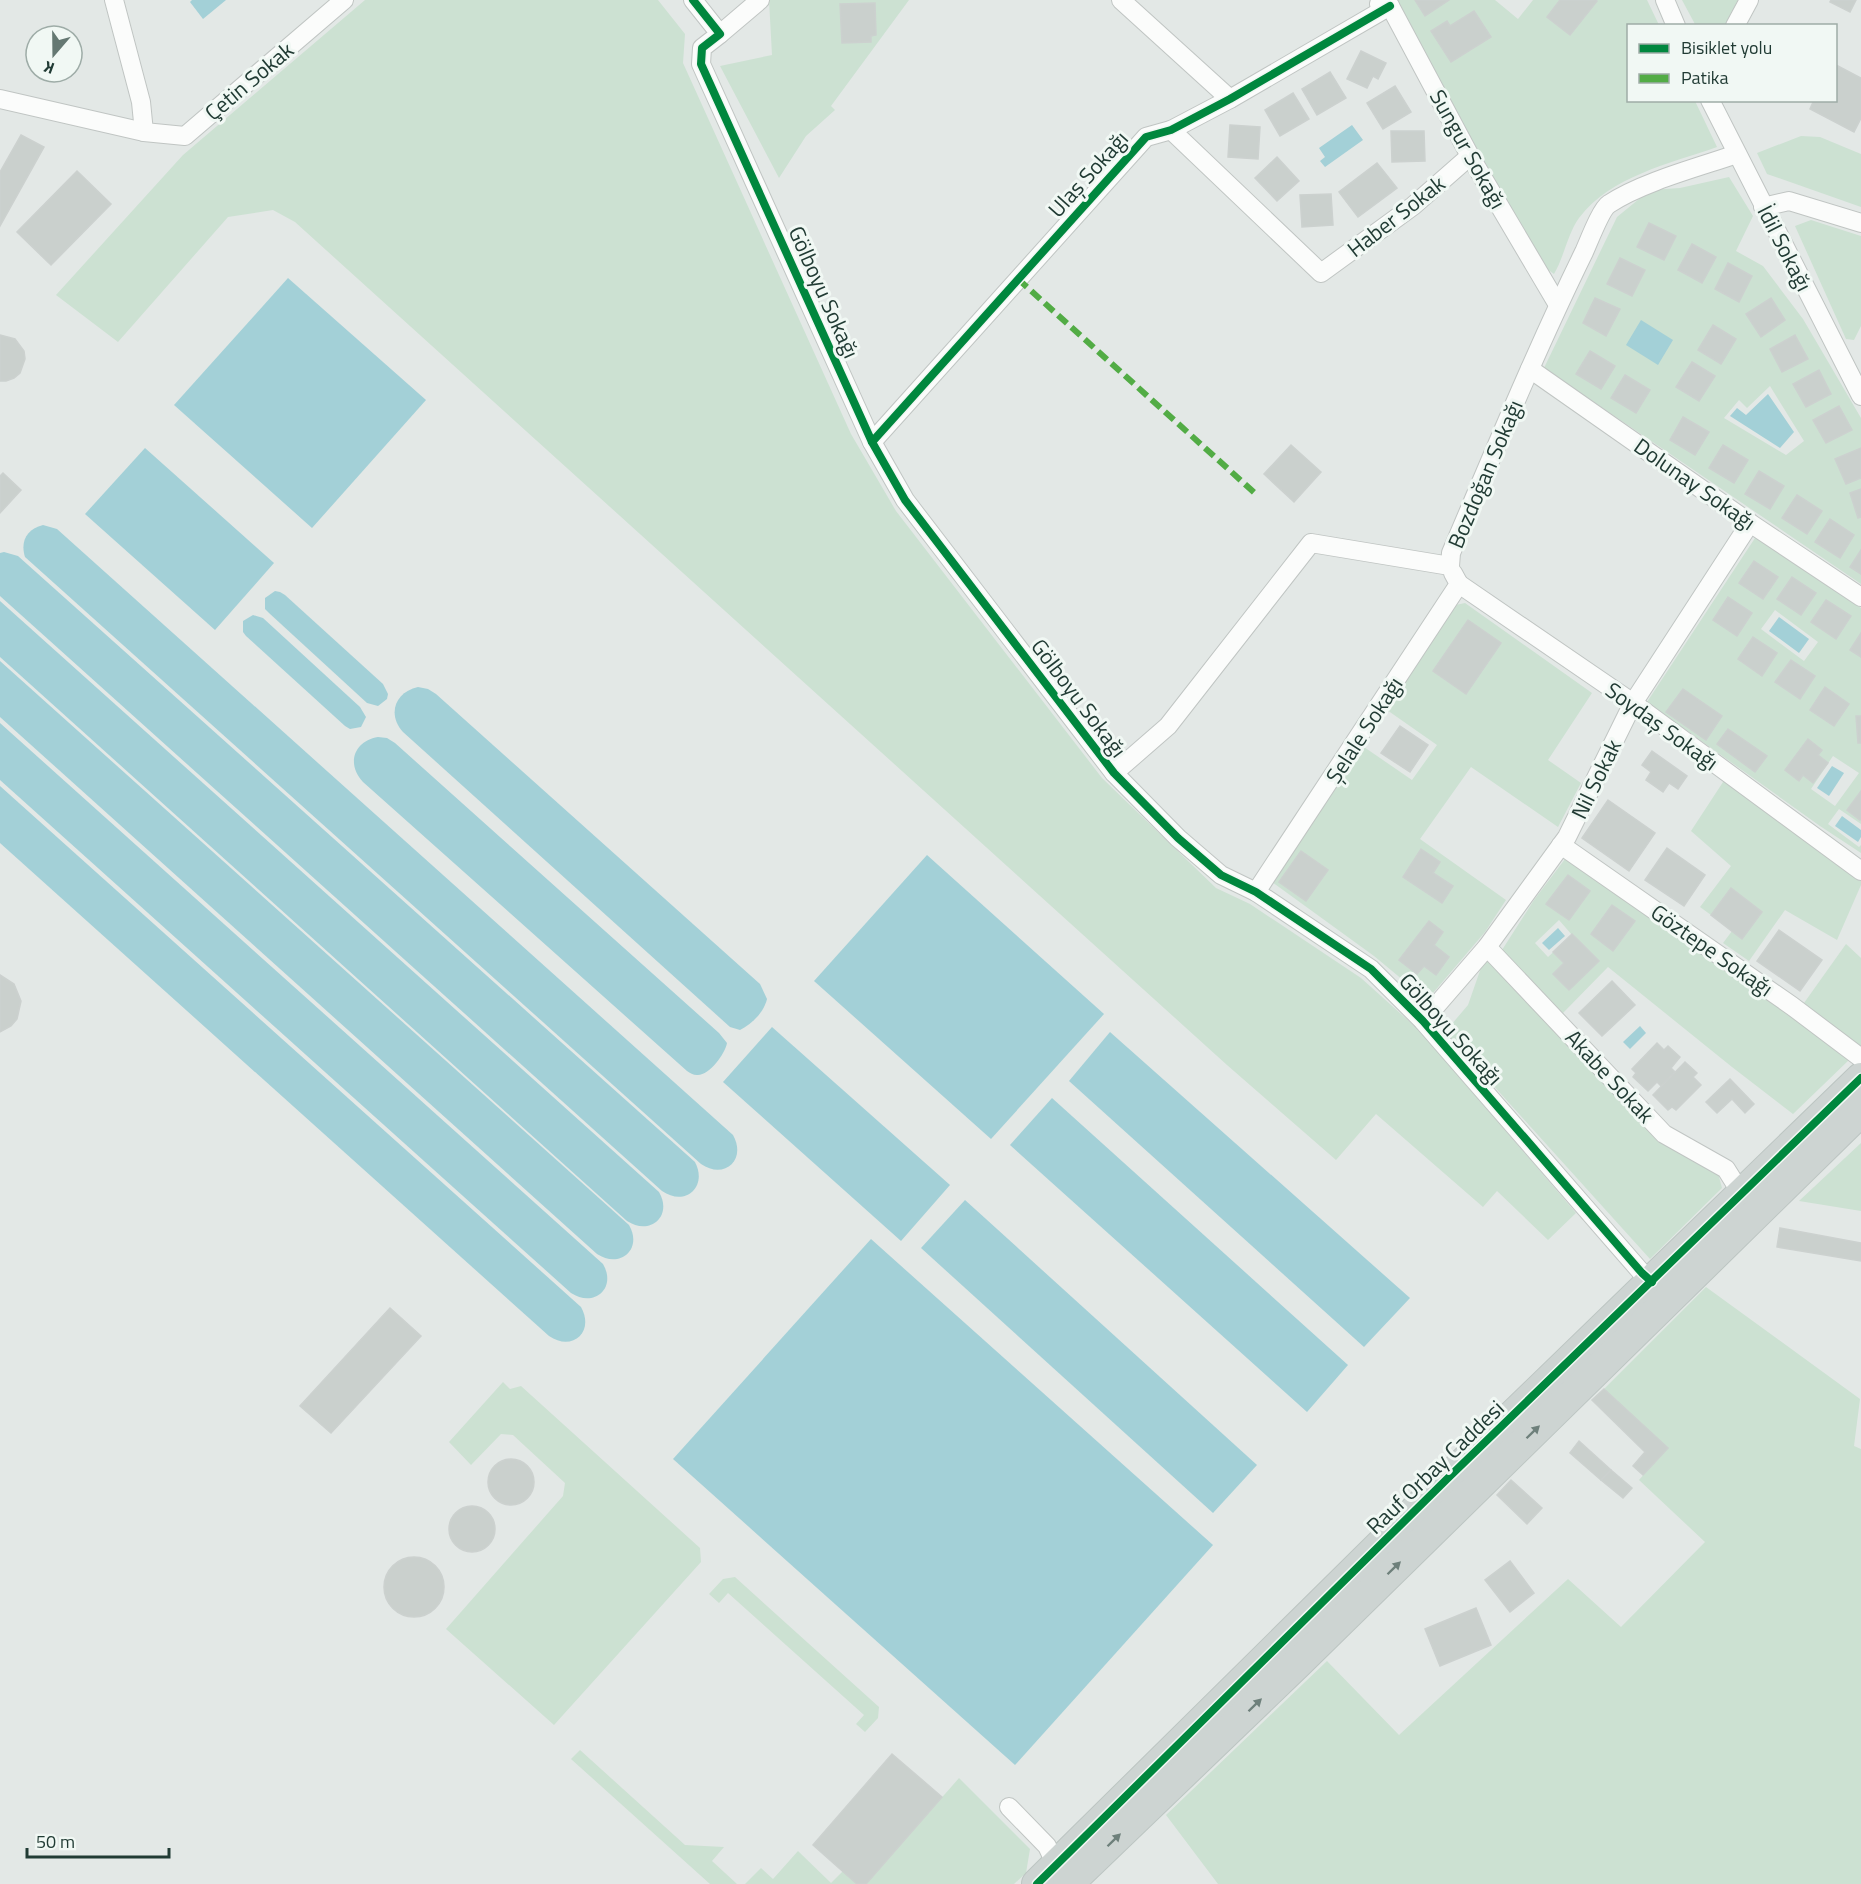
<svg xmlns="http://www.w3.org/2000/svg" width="1861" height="1884" viewBox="0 0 1861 1884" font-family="'Titillium Web',sans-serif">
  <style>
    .green { fill: #cce1d2; fill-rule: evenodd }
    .water { fill: #a3d0d7 }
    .building { fill: #cad0cd; stroke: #ccd1cf; stroke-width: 1.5 }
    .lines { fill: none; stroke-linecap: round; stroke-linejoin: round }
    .minor-casing { stroke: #c0c5c3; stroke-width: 20 }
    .primary-casing { stroke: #bcc5c2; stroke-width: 32 }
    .minor { stroke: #fbfcfb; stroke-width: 18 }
    .primary { stroke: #cdd4d2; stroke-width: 30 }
    .quiet { stroke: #52ac45; stroke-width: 6; stroke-dasharray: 12 6; stroke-linecap: butt }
    .cycleway-casing { stroke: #f1f8f4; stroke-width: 11 }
    .cycleway { stroke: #00873e; stroke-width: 8 }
    .oneway { fill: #6e807b }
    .labels { text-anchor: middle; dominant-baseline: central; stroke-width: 6; stroke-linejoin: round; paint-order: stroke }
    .street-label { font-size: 22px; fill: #213b34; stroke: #f1f8f4 }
  </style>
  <rect width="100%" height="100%" fill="#e3e8e6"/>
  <!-- green -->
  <g class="green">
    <path d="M365,0H658L685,34L683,63L851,434L896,511L1102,778L1216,888L1250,904L1361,978L1420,1031L1576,1213L1548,1240L1497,1191L1483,1207L1376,1114L1336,1160L1227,1065L295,222L273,210L228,217L118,342L56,295L183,155Z"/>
    <path d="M769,0H909L831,106L835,110L806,136L779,178L720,66L772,55Z"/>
    <path d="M1397,0H1495L1518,19L1533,0H1647L1659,25L1628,26V100L1695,101L1717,147C1669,164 1611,176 1579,218C1568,233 1564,257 1554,274L1543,266L1479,153Z"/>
    <path d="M1682,0H1738L1725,25L1696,26Z"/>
    <path d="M1801,136L1820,137L1861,154V207L1767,174L1757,153Z"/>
    <path d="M1729,177L1753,216L1736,251L1763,266L1803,319L1861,418V584L1544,368L1617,217L1650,190L1680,188ZM1770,386L1804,441L1786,455L1724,418L1739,400L1747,408Z"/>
    <path d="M1811,220L1861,236V326L1854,340L1846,339L1795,226Z"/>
    <path d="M1757,535L1861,608V824L1839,809L1828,824L1859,847L1861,845V853L1820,826L1647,702ZM1775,610L1818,642L1804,661L1761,629ZM1833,756L1859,773L1835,806L1811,789Z"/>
    <path d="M1465,603L1592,693L1548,760L1581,783L1558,827L1471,767L1420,839L1506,900L1485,932L1427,1000L1374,956L1272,882L1364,747L1412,780L1437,745L1387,710L1392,696L1451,606Z"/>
    <path d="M1725,779L1855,877L1861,879V885L1837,940L1785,910L1749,961L1723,943L1732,931L1742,938L1762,912L1731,888L1711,915L1700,907L1731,866L1691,831Z"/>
    <path d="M1565,859L1786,1011L1850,1059L1793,1114L1732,1067L1608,967L1563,1013L1502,950L1534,900ZM1559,920L1572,935L1548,957L1535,943Z"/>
    <path d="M1846,944L1861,958V1047L1804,1003Z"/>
    <path d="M1490,955L1718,1173L1722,1188L1650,1259L1445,1032L1468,1005L1483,962Z"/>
    <path d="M1861,1143V1211L1799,1201Z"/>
    <path d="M1706,1287L1860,1399L1854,1446L1861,1449V1884H1218L1166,1815L1327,1661L1399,1735L1568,1579L1621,1627L1705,1542L1639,1480L1667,1448L1604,1389Z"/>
    <path d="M503,1382L510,1389L521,1386L700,1548L701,1562L554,1725L446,1629L563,1496L565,1483L513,1435L501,1434L471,1465L449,1442Z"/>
    <path d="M735,1577L879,1707L878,1718L865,1732L856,1724L864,1715L728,1593L719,1603L709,1594L723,1579Z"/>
    <path d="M580,1750L685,1845L724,1847L712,1861L737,1884H710L571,1759Z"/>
    <path d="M959,1778L1030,1849L1026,1873L1014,1884H866Z"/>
    <path d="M798,1851L831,1883L843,1871L857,1884H745L761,1868L773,1879Z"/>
  </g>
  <!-- water -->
  <g class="water">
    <path d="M192,0H226L203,19L190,2Z"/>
    <path d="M1352,125L1363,140L1325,167L1320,161L1325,157L1319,148Z"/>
    <path d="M288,278L426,400L312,528L174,405Z"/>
    <path d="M1641,320L1673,340L1658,365L1626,345Z"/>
    <path d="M1768,394L1794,432L1780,448L1730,416L1737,408L1746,415Z"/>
    <path d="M145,448L274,563L215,630L85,514Z"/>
    <path d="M43,525L57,529L733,1135C747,1160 724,1180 701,1164L25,557C20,541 27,529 43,525Z"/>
    <path d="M4,552L18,556L695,1162C708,1187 685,1207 662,1191L0,596V553Z"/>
    <path d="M275,591L280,592L285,595L383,684L388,694L387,699L378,706L367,703L269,613L265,609V598Z"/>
    <path d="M0,601L659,1192C673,1216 650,1236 627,1221L0,657Z"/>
    <path d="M253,615L263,618L360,707L366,717L361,727L350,729L345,726L246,636L243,632V621Z"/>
    <path d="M1779,617L1809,639L1799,653L1769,631Z"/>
    <path d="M0,661L629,1225C643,1249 620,1269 597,1254L0,717Z"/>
    <path d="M418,687L428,689L436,694L760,984L767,999C764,1012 752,1024 740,1030L730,1027L403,732C387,714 395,692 418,687Z"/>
    <path d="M0,723L603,1264C617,1288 594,1308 571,1293L0,780Z"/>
    <path d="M378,737L387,738L395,743L719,1033L727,1043C725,1054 709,1076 697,1075C693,1075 690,1073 687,1071L363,782C346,764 354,741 378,737Z"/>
    <path d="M1832,766L1844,773L1829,796L1817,788Z"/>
    <path d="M0,786L581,1307C595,1332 572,1352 549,1336L0,843Z"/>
    <path d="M1842,816L1861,830V837L1858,842L1835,826Z"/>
    <path d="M927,855L1104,1014L991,1139L814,981Z"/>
    <path d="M1558,928L1565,936L1549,950L1542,943Z"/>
    <path d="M1640,1026L1646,1033L1630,1049L1623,1042Z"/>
    <path d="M772,1027L950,1185L901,1241L723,1082Z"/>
    <path d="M1110,1032L1410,1298L1364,1347L1069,1081Z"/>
    <path d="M1052,1098L1348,1365L1307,1412L1010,1145Z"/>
    <path d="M965,1200L1257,1465L1213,1513L921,1248Z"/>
    <path d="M871,1239L1213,1545L1015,1765L673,1459Z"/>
  </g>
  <!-- building -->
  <g class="building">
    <path d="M1415,0H1449L1425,16Z"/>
    <path d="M1560,0H1596L1597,1L1570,35L1547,17Z"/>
    <path d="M1831,0H1856L1850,12L1830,2Z"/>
    <path d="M875,3L876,35L871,36V42L842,43L840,4Z"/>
    <path d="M1474,11L1491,37L1451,62L1431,31L1447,21L1450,26Z"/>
    <path d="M1361,51L1386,63L1378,79L1373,76L1367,88L1347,79Z"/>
    <path d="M1836,65L1861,78V118L1854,132L1810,109L1814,100H1836Z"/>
    <path d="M1330,72L1346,98L1317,115L1302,89Z"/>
    <path d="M1395,86L1411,112L1383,129L1367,103Z"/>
    <path d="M1293,93L1309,119L1280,136L1265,110Z"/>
    <path d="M1230,125L1260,127L1258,159L1228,157Z"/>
    <path d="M1391,131H1424L1425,161L1392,162Z"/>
    <path d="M21,135L44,147L0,226V172Z"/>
    <path d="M1277,157L1299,181L1277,201L1255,178Z"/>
    <path d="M1377,163L1397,188L1358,217L1339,192Z"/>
    <path d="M77,171L111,204L51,265L17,232Z"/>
    <path d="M1331,194L1333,225L1302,227L1300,195Z"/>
    <path d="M1649,223L1676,236L1664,260L1637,247Z"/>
    <path d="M1692,244L1716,257L1702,283L1678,270Z"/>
    <path d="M1620,258L1645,270L1632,296L1607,284Z"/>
    <path d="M1728,263L1752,276L1739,302L1715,289Z"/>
    <path d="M1595,298L1620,309L1606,336L1583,323Z"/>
    <path d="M1771,298L1785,320L1761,337L1746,314Z"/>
    <path d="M1713,325L1736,339L1721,364L1698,350Z"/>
    <path d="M0,335L15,339L24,351L25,359L20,373L14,378L6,381H0Z"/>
    <path d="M1795,335L1808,359L1782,372L1770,349Z"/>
    <path d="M1590,351L1615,366L1601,389L1576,374Z"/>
    <path d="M1692,362L1715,376L1699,401L1676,387Z"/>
    <path d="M1819,370L1831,394L1806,407L1793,384Z"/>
    <path d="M1625,375L1650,390L1636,413L1611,398Z"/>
    <path d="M1839,406L1852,430L1826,443L1813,420Z"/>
    <path d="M1683,417L1709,432L1695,455L1670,440Z"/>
    <path d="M1291,445L1321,472L1294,502L1264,474Z"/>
    <path d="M1723,445L1748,460L1734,483L1709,468Z"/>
    <path d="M1861,448V478L1846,484L1835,459Z"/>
    <path d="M1759,471L1784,486L1770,509L1745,494Z"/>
    <path d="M3,473L21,490L0,513V476Z"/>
    <path d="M1861,489V517L1858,518L1850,493Z"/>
    <path d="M1797,495L1822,511L1807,534L1782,518Z"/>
    <path d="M1830,519L1854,535L1840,558L1815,542Z"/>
    <path d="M1861,550V574L1850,567Z"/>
    <path d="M1754,561L1778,577L1763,599L1739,583Z"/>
    <path d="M1792,577L1816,593L1801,615L1777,599Z"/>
    <path d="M1728,597L1752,613L1737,636L1713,620Z"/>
    <path d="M1826,600L1851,616L1836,639L1811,622Z"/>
    <path d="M1468,620L1501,643L1466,694L1433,671Z"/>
    <path d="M1861,633V657L1850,650Z"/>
    <path d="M1753,637L1777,653L1762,676L1738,659Z"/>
    <path d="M1791,660L1815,676L1800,699L1775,682Z"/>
    <path d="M1825,687L1849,704L1834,726L1810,710Z"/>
    <path d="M1683,689L1722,716L1706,740L1666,712Z"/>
    <path d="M1856,716H1861V743H1858Z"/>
    <path d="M1400,726L1428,745L1410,772L1381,753Z"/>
    <path d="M1728,729L1767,756L1755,772L1717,744Z"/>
    <path d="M1808,739L1822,750L1818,755L1828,763L1813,783L1803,775L1799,781L1785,770Z"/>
    <path d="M1652,751L1687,776L1678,789L1669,783L1663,792L1646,780L1651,772L1642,765Z"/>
    <path d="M1861,791V818L1860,820L1847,810Z"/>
    <path d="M1608,800L1655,833L1629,871L1582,838Z"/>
    <path d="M1667,848L1705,875L1684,906L1645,880Z"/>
    <path d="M1421,849L1440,862L1433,873L1453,886L1442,903L1403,877Z"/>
    <path d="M1301,851L1328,870L1306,901L1279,882Z"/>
    <path d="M1568,875L1590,891L1569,920L1546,904Z"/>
    <path d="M1731,888L1762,912L1742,939L1711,915Z"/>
    <path d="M1612,905L1635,921L1613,951L1591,934Z"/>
    <path d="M1429,921L1443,932L1434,945L1449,957L1436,975L1424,966L1417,974L1399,960Z"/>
    <path d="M1779,930L1822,960L1800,991L1757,961Z"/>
    <path d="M1572,934L1599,961L1569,990L1553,974L1564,963L1553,952Z"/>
    <path d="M0,975L14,984L21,1001L17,1019L11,1026L0,1032Z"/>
    <path d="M1612,981L1635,1005L1602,1036L1579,1013Z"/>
    <path d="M1657,1043L1664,1050L1668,1046L1680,1057L1671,1068L1675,1072L1661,1086L1657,1082L1648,1091L1633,1077L1636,1073L1632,1069Z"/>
    <path d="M1685,1062L1697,1073L1693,1077L1701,1085L1676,1110L1672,1107L1668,1110L1653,1095Z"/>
    <path d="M1730,1079L1754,1104L1745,1113L1732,1099L1717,1113L1706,1102Z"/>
    <path d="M1780,1228L1861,1243V1261L1777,1247Z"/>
    <path d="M390,1308L421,1336L331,1433L300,1406Z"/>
    <path d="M1604,1389L1668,1448L1643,1475L1633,1466L1645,1452L1592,1400Z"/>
    <path d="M1579,1441L1611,1470L1601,1480L1570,1453Z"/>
    <circle cx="511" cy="1482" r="23"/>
    <path d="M1611,1470L1632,1488L1623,1498L1601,1480Z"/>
    <path d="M1511,1480L1542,1508L1527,1524L1497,1495Z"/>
    <circle cx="472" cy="1529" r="23"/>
    <circle cx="414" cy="1587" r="30"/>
    <path d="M1510,1561L1534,1593L1510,1612L1485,1580Z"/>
    <path d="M1476,1608L1491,1645L1440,1666L1425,1629Z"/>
    <path d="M892,1754L942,1797L866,1884H857L813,1845Z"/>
  </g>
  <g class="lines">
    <!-- minor casing -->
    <g class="minor-casing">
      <g id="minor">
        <path d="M114,0L141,102L144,132"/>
        <path d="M693,0L720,34L702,48L701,64L872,442L905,500L1114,773L1178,838L1221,875L1256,892L1371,969L1423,1021L1642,1273L1652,1282"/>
        <path d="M1121,0L1230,99"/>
        <path d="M1665,0L1676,26"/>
        <path d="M1379,4L1380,6H1390L1470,156L1558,305"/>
        <path d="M1735,26L1749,0"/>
        <path d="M720,34L760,0"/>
        <path d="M0,99L144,132L185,136L344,0"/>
        <path d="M1710,100L1861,396"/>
        <path d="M1171,130L1321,273L1413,206L1470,156"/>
        <path d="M1763,207L1789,201L1861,223"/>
        <path d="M1530,369L1750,523L1861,597"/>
        <path d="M872,442L1146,137L1171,130L1230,99L1390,6"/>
        <path d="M1450,566L1451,553C1494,452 1536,350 1584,252C1589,241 1601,209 1609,204C1642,182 1699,167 1737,154"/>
        <path d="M1459,584L1633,703L1861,871"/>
        <path d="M1114,773L1168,726L1311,543L1450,566"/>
        <path d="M1561,845L1792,1006L1861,1058"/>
        <path d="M1256,892L1459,584L1453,573"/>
        <path d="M1487,947L1664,1134L1726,1169L1741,1193"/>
        <path d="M1423,1021L1487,947L1567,837L1633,703L1750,523"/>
        <path d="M1009,1807L1047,1846L1056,1865"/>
      </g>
    </g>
    <!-- primary casing -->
    <g class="primary-casing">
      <g id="primary">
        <path d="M1037,1884L1447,1479L1861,1078"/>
        <path d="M1068,1884L1298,1663L1861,1111"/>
      </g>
    </g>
    <!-- minor -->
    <use href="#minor" class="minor"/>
    <!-- primary -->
    <use href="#primary" class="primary"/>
    <!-- quiet -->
    <path class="quiet" d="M1018,279L1257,495"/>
    <!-- cycleway casing -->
    <g class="cycleway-casing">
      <g id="cycleway">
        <path d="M693,0L720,34L702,48L701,64L872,442L905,500L1114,773L1178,838L1221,875L1256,892L1371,969L1423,1021L1642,1273L1652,1282"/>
        <path d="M872,442L1146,137L1171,130L1230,99L1390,6"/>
        <path d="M1037,1884L1447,1479L1861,1078"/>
      </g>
    </g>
    <!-- cycleway -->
    <use href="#cycleway" class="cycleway"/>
  </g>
  <!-- one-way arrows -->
  <defs><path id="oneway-solid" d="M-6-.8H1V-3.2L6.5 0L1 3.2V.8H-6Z" transform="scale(1.5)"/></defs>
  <g class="oneway">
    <use href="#oneway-solid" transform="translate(1533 1432) rotate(-44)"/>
    <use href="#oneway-solid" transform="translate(1394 1568) rotate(-44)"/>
    <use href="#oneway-solid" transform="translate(1255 1705) rotate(-44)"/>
    <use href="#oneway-solid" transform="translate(1114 1840) rotate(-44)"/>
  </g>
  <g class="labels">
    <!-- street labels -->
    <g class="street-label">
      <text transform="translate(249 81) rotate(-40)">Çetin Sokak</text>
      <text transform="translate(1468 149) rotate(61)">Sungur Sokağı</text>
      <text transform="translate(1088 174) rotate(-48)">Ulaş Sokağı</text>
      <text transform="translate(1396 216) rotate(-38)">Haber Sokak</text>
      <text transform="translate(1785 248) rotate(63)">İdil Sokağı</text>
      <text transform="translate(824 292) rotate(66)">Gölboyu Sokağı</text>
      <text transform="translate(1485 474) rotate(-67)">Bozdoğan Sokağı</text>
      <text transform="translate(1695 484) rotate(35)">Dolunay Sokağı</text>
      <text transform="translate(1079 698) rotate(53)">Gölboyu Sokağı</text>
      <text transform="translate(1662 726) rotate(36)">Soydaş Sokağı</text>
      <text transform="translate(1364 730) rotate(-57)">Şelale Sokağı</text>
      <text transform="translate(1596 779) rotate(-64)">Nil Sokak</text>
      <text transform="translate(1712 950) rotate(35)">Göztepe Sokağı</text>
      <text transform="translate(1451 1029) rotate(48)">Gölboyu Sokağı</text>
      <text transform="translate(1610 1076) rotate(47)">Akabe Sokak</text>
      <text transform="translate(1435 1467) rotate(-44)">Rauf Orbay Caddesi</text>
    </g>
  </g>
  <!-- legend -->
  <rect x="1627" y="24" width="210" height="78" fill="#f1f8f4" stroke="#9eaca7" stroke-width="1.5"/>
  <rect x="1639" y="44" width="30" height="9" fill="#00873e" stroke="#9eaca7" stroke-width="1.5"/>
  <text x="1681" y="54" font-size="18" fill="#213b34">Bisiklet yolu</text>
  <rect x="1639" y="74" width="30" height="9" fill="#52ac45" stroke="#9eaca7" stroke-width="1.5"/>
  <text x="1681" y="84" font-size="18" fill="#213b34">Patika</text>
  <!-- north arrow -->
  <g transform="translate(54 54) rotate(200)"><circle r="28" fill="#f1f8f4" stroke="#9eaca7" stroke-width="1.5"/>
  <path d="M0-4.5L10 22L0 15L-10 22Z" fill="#657872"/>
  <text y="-9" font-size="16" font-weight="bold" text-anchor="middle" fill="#213b34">K</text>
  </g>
  <!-- scale -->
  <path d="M27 1848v9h142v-9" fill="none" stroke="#213b34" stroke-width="3"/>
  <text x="36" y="1848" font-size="18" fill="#213b34" stroke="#f1f8f4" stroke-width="4.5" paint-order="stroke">50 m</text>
</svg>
